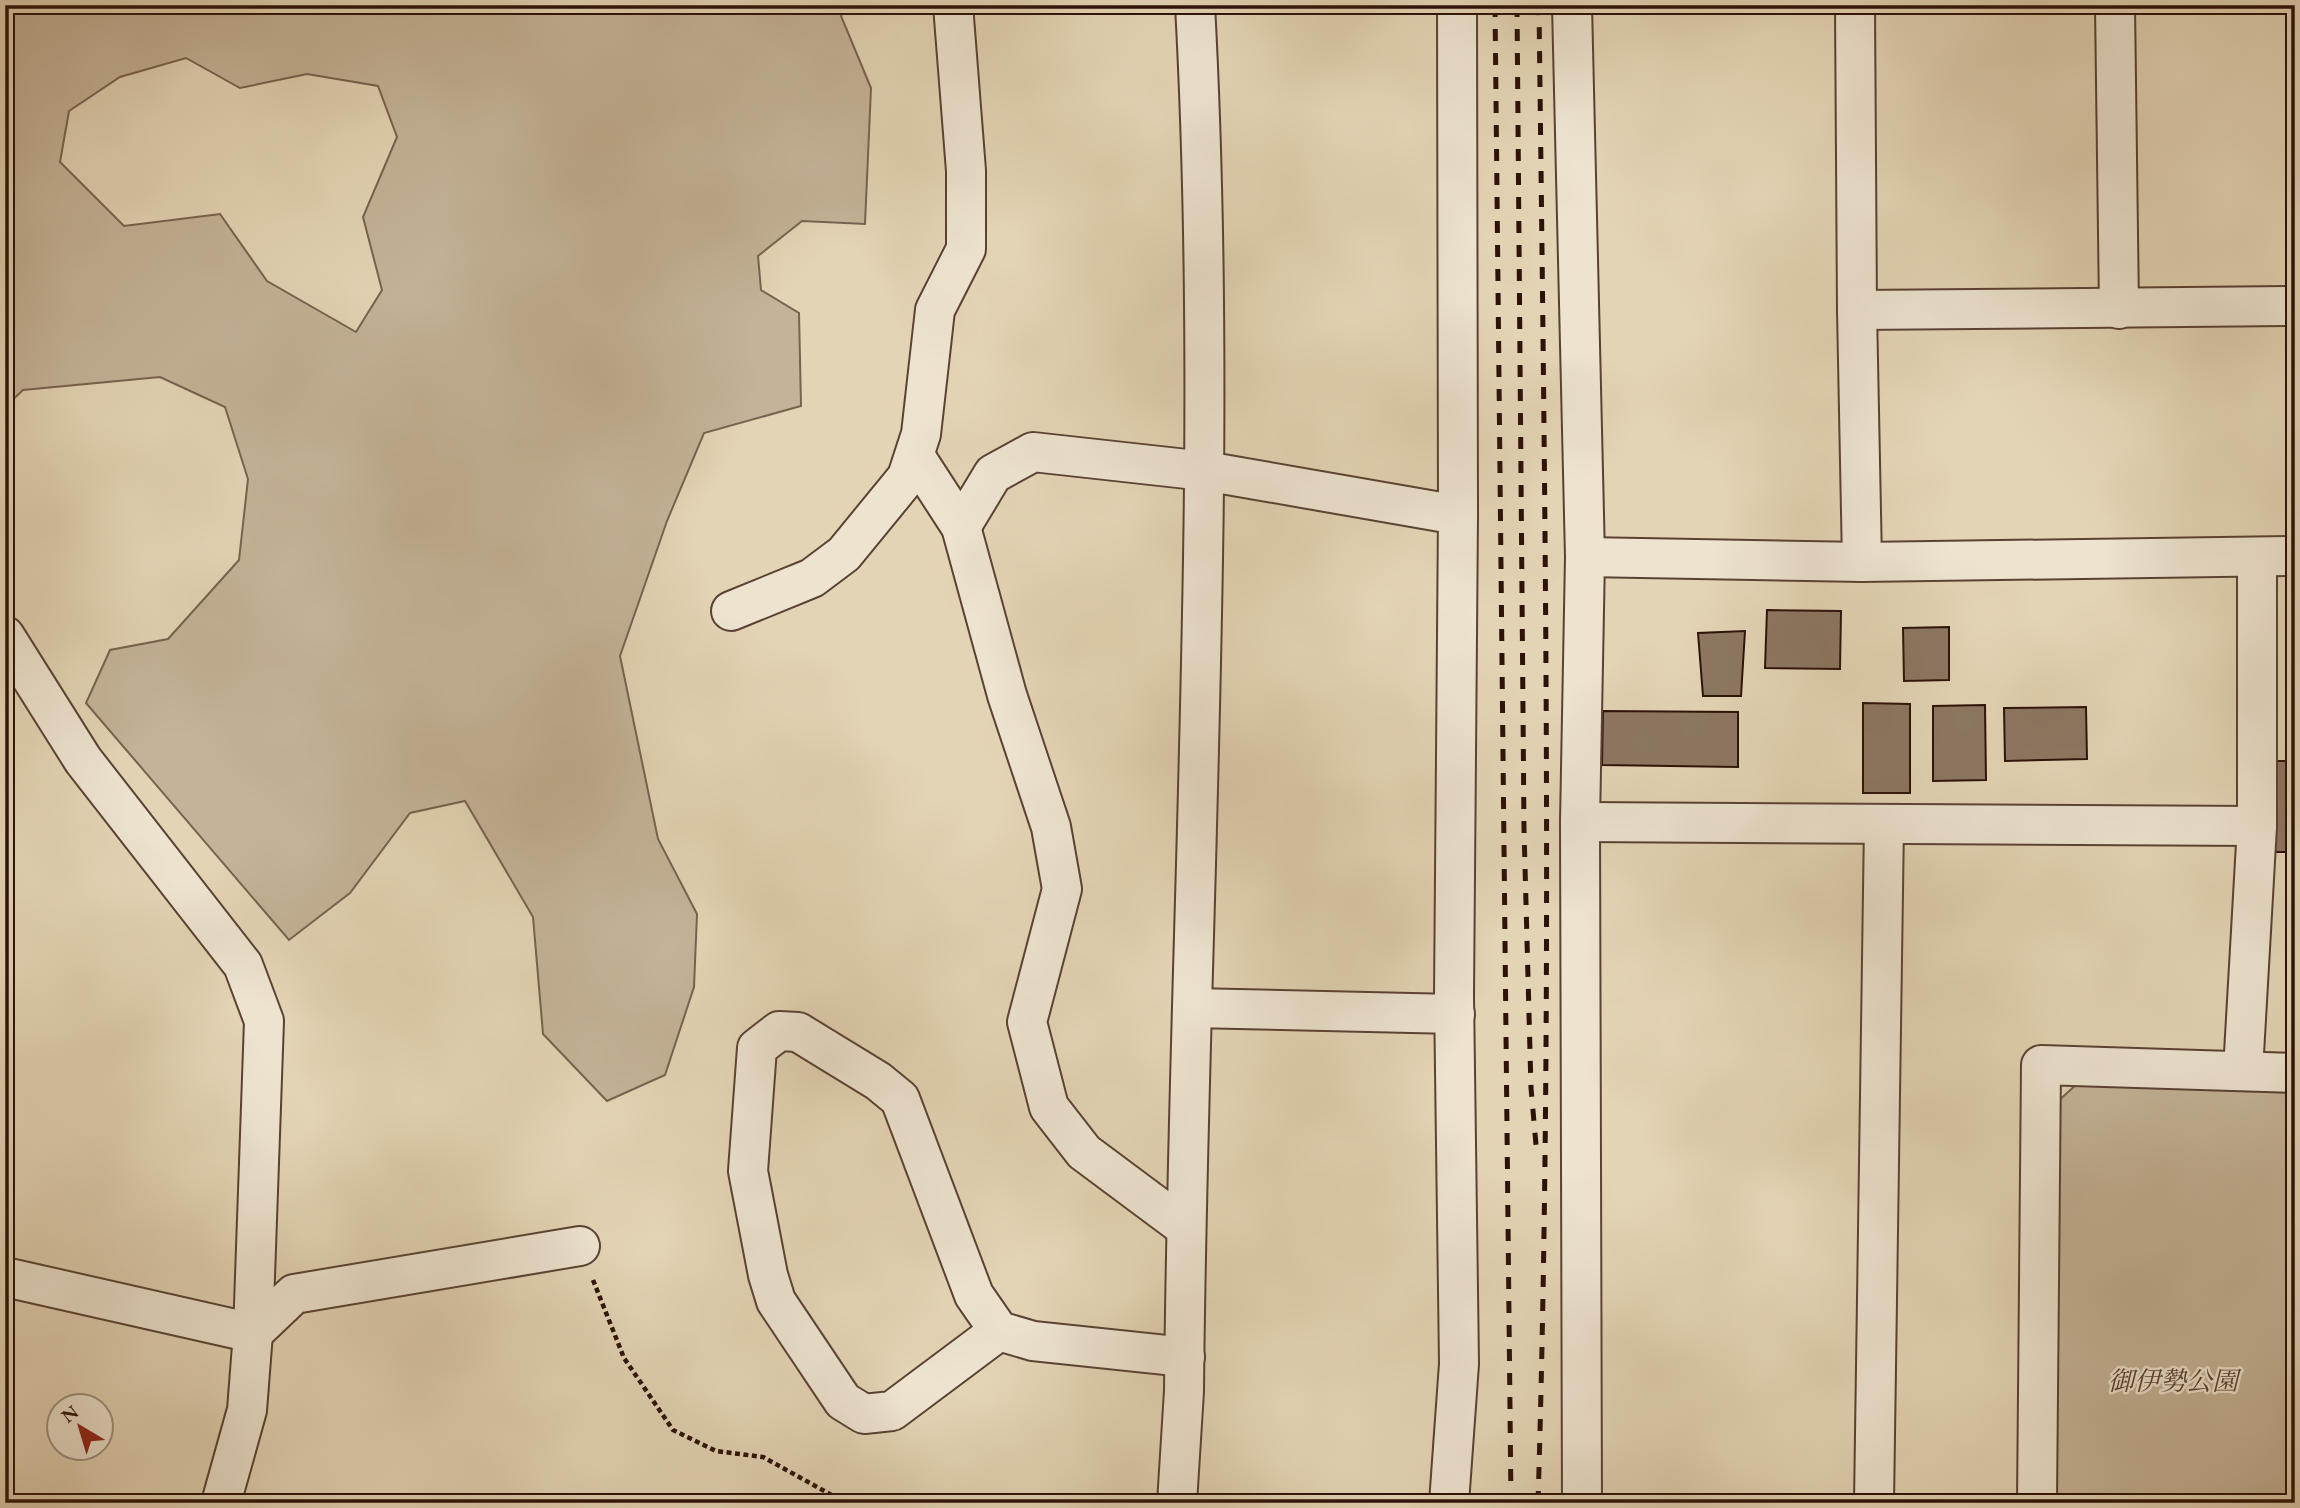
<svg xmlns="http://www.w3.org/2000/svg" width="2300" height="1508" viewBox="0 0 2300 1508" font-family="'EB Garamond','Noto Serif JP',serif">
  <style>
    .green { fill: #c4b398; stroke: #786250; stroke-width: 2; fill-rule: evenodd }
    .building { fill: #8c7762; stroke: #2d1208; stroke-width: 2 }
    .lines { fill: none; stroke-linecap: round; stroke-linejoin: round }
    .minor-casing { stroke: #5a4233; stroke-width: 42 }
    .path { stroke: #2d1208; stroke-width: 4.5; stroke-dasharray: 5 3.5; stroke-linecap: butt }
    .minor { stroke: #ede3cf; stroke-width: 38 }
    .rail { stroke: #2d1208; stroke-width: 5; stroke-dasharray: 12 12; stroke-linecap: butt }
    .labels { text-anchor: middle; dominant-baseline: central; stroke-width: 5; stroke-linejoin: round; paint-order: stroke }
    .park-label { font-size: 26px; font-style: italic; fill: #5a4233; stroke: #ede3cf }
  </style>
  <rect width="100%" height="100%" fill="#e3d4b5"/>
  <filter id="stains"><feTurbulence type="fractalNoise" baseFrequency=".00286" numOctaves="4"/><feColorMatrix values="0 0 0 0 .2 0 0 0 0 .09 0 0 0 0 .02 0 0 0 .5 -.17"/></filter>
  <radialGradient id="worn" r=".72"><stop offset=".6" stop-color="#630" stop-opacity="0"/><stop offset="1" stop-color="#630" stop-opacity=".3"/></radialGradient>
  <!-- green -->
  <g class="green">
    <path d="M5,5H847L841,16L871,88L865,224L802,221L758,256L761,290L799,313L801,406L704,433L667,521L620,656L658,839L697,914L694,987L665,1075L607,1101L543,1034L533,917L465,801L410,813L350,893L289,940L86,703L110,650L168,639L239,560L248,479L225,407L160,377L23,390L5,407ZM186,58L240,88L307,74L378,86L397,137L363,217L382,290L356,332L267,281L220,214L124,226L60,162L69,111L120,77Z"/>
    <path d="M2078,1083L2295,1088V1503H2049L2056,1103Z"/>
  </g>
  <!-- building -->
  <g class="building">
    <path d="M1767,610L1841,611L1840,669L1765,668Z"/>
    <path d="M1949,627V680L1904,681L1903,628Z"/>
    <path d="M1745,631L1741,696H1703L1698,633Z"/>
    <path d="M2295,688V852H2271L2273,761H2293Z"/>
    <path d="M1863,703L1910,704V793H1863Z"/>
    <path d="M1985,705L1986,780L1933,781V706Z"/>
    <path d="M2086,707L2087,759L2005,761L2004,708Z"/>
    <path d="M1603,711L1738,712V767L1602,765Z"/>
    <path d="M2289,901H2295V1056H2286Z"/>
  </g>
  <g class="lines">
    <!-- minor casing -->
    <g class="minor-casing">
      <g id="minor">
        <path d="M1572,5L1585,557L1580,822L1582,1503"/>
        <path d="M1855,5L1857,310L1862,562"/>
        <path d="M2115,5L2119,309"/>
        <path d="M1857,310L2295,306"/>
        <path d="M915,456L961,527L1007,695L1051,827L1062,889L1027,1022L1049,1107L1084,1152L1186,1228"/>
        <path d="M961,527L993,474L1033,452L1205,471L1458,515"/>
        <path d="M1585,557L1862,562L2295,556"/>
        <path d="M731,611L812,578L844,554L907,477L921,434L935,310L966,249V171L953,5"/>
        <path d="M5,636L83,760L243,965L264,1021L253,1333L247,1410L221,1503"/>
        <path d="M1580,822L2257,826"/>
        <path d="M1192,1008L1455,1014"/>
        <path d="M2243,1071L2257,826V557"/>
        <path d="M5,1277L253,1333L294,1294L580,1246"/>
        <path d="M999,1331L892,1411L864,1414L843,1401L776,1301L768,1275L748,1171L757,1048L779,1031L798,1032L878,1081L900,1099L974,1295L999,1331L1033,1341L1185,1357"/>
        <path d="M1177,1503L1184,1391C1188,929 1220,467 1195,5"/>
        <path d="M1449,1503L1459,1364L1454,996L1458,515L1457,5"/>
        <path d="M1874,1503L1884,824"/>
        <path d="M2037,1503L2041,1065L2295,1073"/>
      </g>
    </g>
    <!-- path -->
    <path class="path" d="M593,1280L624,1358L673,1430L716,1451L763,1457L846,1503"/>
    <!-- minor -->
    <use href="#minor" class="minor"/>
    <!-- rail -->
    <g class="rail">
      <path d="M1495,5L1511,1503"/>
      <path d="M1517,5L1524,829L1531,1088L1537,1156"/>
      <path d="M1538,1503C1553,1004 1545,504 1539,5"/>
    </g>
  </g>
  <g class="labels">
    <!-- park labels -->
    <g class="park-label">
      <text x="2173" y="1381">御伊勢公園</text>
    </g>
  </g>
  <!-- margin -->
  <rect width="2300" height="1508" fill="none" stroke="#e3d4b5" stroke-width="28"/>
  <rect x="7" y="7" width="2286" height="1494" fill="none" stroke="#2d1208" stroke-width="3.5"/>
  <rect x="14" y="14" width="2272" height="1480" fill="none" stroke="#2d1208" stroke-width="2"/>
  <!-- north arrow -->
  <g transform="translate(80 1427) rotate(322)"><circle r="33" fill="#ede3cf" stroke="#a08f7f" stroke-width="2"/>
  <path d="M0-5L12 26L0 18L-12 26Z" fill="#8f2418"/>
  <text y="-10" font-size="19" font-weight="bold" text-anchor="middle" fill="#2d1208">N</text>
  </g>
  <rect width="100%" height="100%" filter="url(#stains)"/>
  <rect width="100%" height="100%" fill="url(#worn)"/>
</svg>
